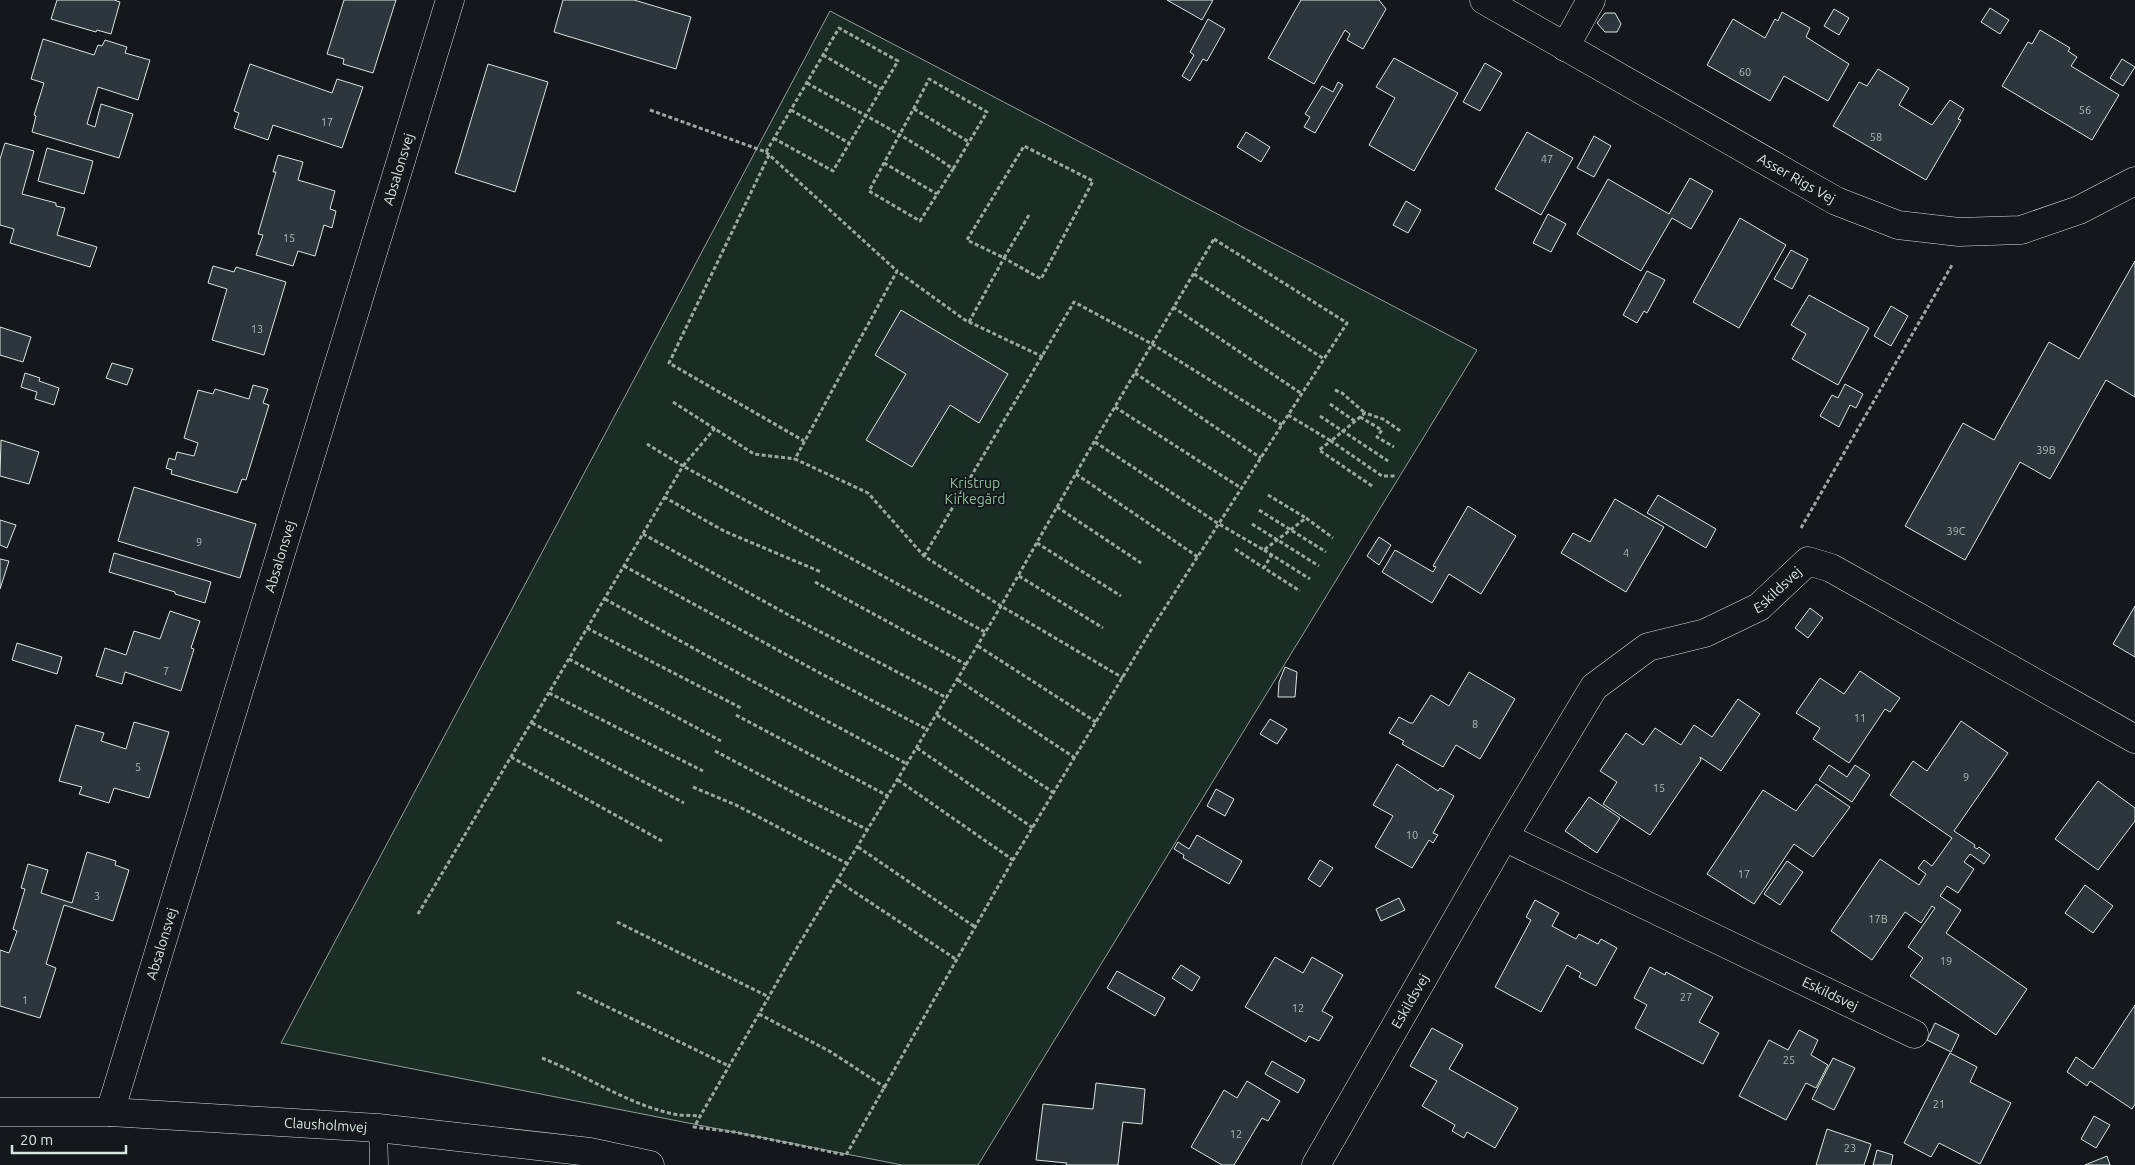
<svg xmlns="http://www.w3.org/2000/svg" width="2135" height="1165" viewBox="0 0 2135 1165" font-family="Ubuntu,sans-serif">
  <style>
    .green { fill: #1a2d24; stroke: #939e99 }
    .building { fill: #2c363c; stroke: #d8e6dc }
    .lines { fill: none; stroke-linecap: round; stroke-linejoin: round }
    .lane-casing { stroke: #d8e6dc; stroke-width: 19 }
    .street-casing { stroke: #d8e6dc; stroke-width: 29 }
    .secondary-casing { stroke: #d8e6dc; stroke-width: 29 }
    .path { stroke: #9da8a2; stroke-width: 3; stroke-dasharray: 4 2.5; stroke-linecap: butt }
    .lane { stroke: #14181c; stroke-width: 18 }
    .street { stroke: #14181c; stroke-width: 28 }
    .secondary { stroke: #14181c; stroke-width: 28 }
    .labels { text-anchor: middle; dominant-baseline: central; stroke-width: 4; stroke-linejoin: round; paint-order: stroke }
    .number-label { font-size: 11px; fill: #adbab4 }
    .street-label { font-size: 14px; fill: #d8e6dc; stroke: #14181c }
    .park-label { font-size: 14px; fill: #8ac095; stroke: #14181c }
  </style>
  <rect width="100%" height="100%" fill="#14181c"/>
  <!-- green -->
  <path class="green" d="M830,11L1477,350L978,1165H902L281,1043Z"/>
  <!-- building -->
  <g class="building">
    <path d="M57,0H114L120,2L111,34L97,30L96,32L51,19Z"/>
    <path d="M344,0H396L373,73L343,64L344,59L327,54Z"/>
    <path d="M563,0H634L691,17L676,69L554,32Z"/>
    <path d="M1167,0H1213L1202,20Z"/>
    <path d="M1301,0H1379L1386,9L1363,49L1347,40L1350,34L1345,30L1314,84L1268,58Z"/>
    <path d="M1990,8L2009,20L2000,34L1981,22Z"/>
    <path d="M1834,9L1849,18L1839,35L1824,26Z"/>
    <path d="M1782,12L1810,28L1806,37L1849,64L1828,101L1784,76L1770,101L1707,65L1733,19L1765,38L1775,19L1778,21Z"/>
    <path d="M1605,13H1615L1621,24L1617,32H1605L1597,23Z"/>
    <path d="M1208,19L1225,29L1207,61L1203,59L1190,81L1182,76L1194,55L1190,52Z"/>
    <path d="M2040,30L2070,48L2068,51L2077,57L2071,66L2119,95L2092,140L2002,86L2028,42L2032,44Z"/>
    <path d="M43,39L94,55L98,45L102,46L105,40L127,47L125,53L150,60L138,100L98,87L87,124L95,127L101,104L133,114L119,158L32,132L36,116L34,115L44,83L31,79Z"/>
    <path d="M1394,58L1458,93L1414,171L1369,145L1395,98L1376,87Z"/>
    <path d="M2122,59L2135,67L2123,86L2110,78Z"/>
    <path d="M1485,63L1502,73L1480,111L1463,102Z"/>
    <path d="M250,64L332,93L337,79L363,87L342,148L273,125L268,140L234,128L239,113L234,111Z"/>
    <path d="M488,64L548,82L515,192L455,173Z"/>
    <path d="M1878,69L1909,88L1899,105L1932,125L1950,100L1964,109L1958,119L1961,120L1926,180L1833,126L1859,82L1867,86Z"/>
    <path d="M1338,82L1343,85L1315,133L1304,127L1310,117L1305,114L1322,86L1333,92Z"/>
    <path d="M1246,132L1270,147L1261,162L1237,147Z"/>
    <path d="M1527,132L1573,158L1541,215L1495,189Z"/>
    <path d="M1594,136L1611,146L1594,177L1577,168Z"/>
    <path d="M5,143L34,151L22,194L56,203V206L65,208L57,235L97,247L90,267L10,243L14,229L0,225V159Z"/>
    <path d="M47,148L93,161L84,194L38,181Z"/>
    <path d="M278,155L303,162L298,180L335,191L330,209L336,211L332,228L324,225L315,256L298,251L293,266L256,255L263,235L258,234L276,172H273Z"/>
    <path d="M1690,178L1713,191L1691,229L1672,218L1641,271L1577,234L1608,179L1669,214Z"/>
    <path d="M1406,201L1421,210L1408,233L1393,225Z"/>
    <path d="M1548,214L1566,224L1551,252L1533,243Z"/>
    <path d="M1740,218L1786,245L1739,328L1693,302Z"/>
    <path d="M1791,250L1808,259L1792,289L1774,279Z"/>
    <path d="M2135,261V397L2106,380L2050,479L2020,462L1965,560L1905,526L1963,423L1994,440L2049,342L2079,359Z"/>
    <path d="M213,266L234,272L236,267L286,282L264,355L212,340L227,289L208,283Z"/>
    <path d="M1647,271L1665,280L1647,313L1644,311L1637,323L1623,315Z"/>
    <path d="M1809,295L1869,328L1838,385L1792,359L1806,334L1791,325Z"/>
    <path d="M1891,306L1908,316L1891,346L1874,336Z"/>
    <path d="M901,310L1008,374L979,423L950,405L912,467L866,440L906,374L875,355Z"/>
    <path d="M0,327L31,337L23,362L0,355Z"/>
    <path d="M112,363L133,369L127,385L106,378Z"/>
    <path d="M25,373L40,378L39,381L59,388L54,405L35,399L37,392L21,387Z"/>
    <path d="M1845,384L1863,394L1856,408L1850,405L1839,427L1820,416L1832,395L1838,398Z"/>
    <path d="M253,385L268,389L263,403L269,405L246,480L242,479L237,493L171,474L172,470L166,468L169,458L175,460L177,452L194,456L198,443L184,438L198,390L213,394L215,389L249,399Z"/>
    <path d="M1,440L39,452L29,484L0,476Z"/>
    <path d="M134,487L256,524L240,578L118,541Z"/>
    <path d="M1658,495L1716,529L1706,548L1647,513Z"/>
    <path d="M1615,499L1664,527L1626,592L1561,553L1573,533L1590,542Z"/>
    <path d="M1468,506L1516,536L1481,594L1449,574L1432,603L1382,572L1395,550L1433,572L1436,567L1433,566Z"/>
    <path d="M0,520L16,525L7,548L0,545Z"/>
    <path d="M1379,537L1391,545L1379,565L1367,556Z"/>
    <path d="M114,553L211,582L205,603L175,594V592L109,572Z"/>
    <path d="M0,559L9,561L0,589Z"/>
    <path d="M2135,606V657L2113,644Z"/>
    <path d="M1810,608L1823,618L1808,638L1795,628Z"/>
    <path d="M170,611L200,621L191,648L194,649L181,691L125,672L122,684L96,676L105,648L126,655L134,631L160,639Z"/>
    <path d="M17,643L62,657L57,674L12,660Z"/>
    <path d="M1285,667L1297,672L1295,697H1278L1279,682Z"/>
    <path d="M1860,671L1900,698L1890,712L1885,709L1849,763L1813,739L1820,728L1796,713L1820,678L1844,694Z"/>
    <path d="M1469,672L1515,699L1480,759L1456,745L1443,767L1402,744L1404,741L1389,733L1399,717L1410,723H1413L1431,695L1449,706Z"/>
    <path d="M1738,699L1760,714L1721,771L1700,757L1701,760L1650,835L1603,804L1617,782L1600,771L1626,733L1643,745L1655,728L1681,745L1694,725L1712,737Z"/>
    <path d="M1270,719L1287,729L1277,744L1260,734Z"/>
    <path d="M1961,721L2008,753L1954,831L1975,845L1974,847L1977,849L1979,847L1990,855L1984,864L1970,854L1964,862L1974,869L1958,893L1947,886L1940,896L1961,910L1946,933L2027,989L1996,1035L1910,976L1923,958L1908,947L1935,908L1932,906L1921,923L1905,912L1872,960L1831,931L1880,859L1919,885L1926,874L1918,868L1924,860L1932,866L1952,838L1890,795L1913,761L1927,771Z"/>
    <path d="M134,722L169,732L149,798L114,788L109,803L79,794L82,787L59,781L76,725L104,733L101,741L126,749Z"/>
    <path d="M1397,764L1438,791L1440,788L1454,796L1433,833L1438,835L1433,843L1429,840L1412,868L1375,847L1393,816L1373,805Z"/>
    <path d="M1829,765L1847,777L1855,765L1870,775L1852,802L1819,780Z"/>
    <path d="M2098,781L2135,808V821L2098,870L2055,839Z"/>
    <path d="M1816,784L1850,807L1813,857L1794,844L1754,904L1707,874L1763,790L1796,811Z"/>
    <path d="M1216,789L1234,799L1225,816L1207,806Z"/>
    <path d="M1589,797L1620,818L1597,853L1565,831Z"/>
    <path d="M1197,835L1242,861L1229,884L1183,858L1184,855L1174,849L1178,842L1189,849Z"/>
    <path d="M87,852L116,861L115,865L129,870L113,921L64,905L46,964L56,968L40,1018L0,1006V950L9,953L17,931L13,929L25,889L21,888L28,864L48,870L41,893L72,903Z"/>
    <path d="M1320,860L1333,868L1320,887L1308,879Z"/>
    <path d="M1787,861L1803,872L1780,905L1764,894Z"/>
    <path d="M2085,885L2113,906L2093,933L2065,913Z"/>
    <path d="M1399,898L1405,910L1381,921L1376,909Z"/>
    <path d="M1535,900L1559,913L1552,926L1576,939L1579,934L1598,944L1601,939L1617,948L1596,986L1579,977L1581,973L1567,965L1541,1012L1495,987L1531,920L1526,917Z"/>
    <path d="M1275,957L1303,973L1312,957L1343,975L1322,1011L1333,1017L1319,1041L1309,1036L1306,1042L1245,1007Z"/>
    <path d="M1181,965L1200,977L1192,991L1172,978Z"/>
    <path d="M1650,967L1665,975L1666,972L1713,997L1699,1022L1719,1033L1703,1064L1635,1028L1647,1005L1634,998Z"/>
    <path d="M1117,971L1165,998L1155,1016L1107,988Z"/>
    <path d="M2135,1005V1104L2132,1109L2090,1081L2087,1086L2067,1072L2076,1057L2093,1069Z"/>
    <path d="M1935,1023L1959,1035L1951,1052L1927,1040Z"/>
    <path d="M1432,1028L1463,1045L1449,1069L1518,1108L1495,1148L1467,1132L1464,1138L1452,1131L1455,1125L1422,1106L1437,1081L1410,1066Z"/>
    <path d="M1799,1030L1818,1040L1811,1055L1828,1065L1816,1088L1806,1083L1786,1120L1739,1096L1769,1040L1788,1050Z"/>
    <path d="M1950,1053L1977,1067L1970,1082L2011,1103L1980,1164L1939,1143L1931,1157L1904,1143Z"/>
    <path d="M1833,1058L1855,1068L1834,1110L1812,1099Z"/>
    <path d="M1272,1061L1305,1080L1298,1093L1265,1074Z"/>
    <path d="M1247,1081L1280,1101L1268,1121L1262,1118L1234,1165H1222L1191,1147L1224,1090L1237,1098Z"/>
    <path d="M1096,1083L1145,1089L1142,1124L1123,1122L1118,1165H1066L1067,1163L1036,1160L1043,1104L1093,1109Z"/>
    <path d="M2094,1116L2110,1125L2096,1148L2081,1139Z"/>
    <path d="M1827,1129L1871,1144L1864,1165H1816Z"/>
    <path d="M1877,1150L1893,1155L1891,1165H1873Z"/>
    <path d="M2107,1156L2110,1165H2085Z"/>
  </g>
  <g class="lines">
    <!-- lane casing -->
    <g class="lane-casing">
      <path id="lane" d="M378,1128L379,1165"/>
    </g>
    <!-- street casing -->
    <g class="street-casing">
      <g id="street">
        <path id="s1" d="M1484,0L1836,201L1898,225L1959,232L2021,230L2079,210L2135,181"/>
        <path d="M1565,47L1591,0"/>
        <path id="s2" d="M1504,837L1914,1034"/>
        <path id="s3" d="M110,1112L450,0"/>
        <path id="s4" d="M1316,1165L1504,837L1594,687L1648,647L1705,633L1759,607L1808,561L1831,568L2135,739"/>
      </g>
    </g>
    <!-- secondary casing -->
    <g class="secondary-casing">
      <g id="secondary">
        <path id="s5" d="M0,1112H110L378,1128L590,1152L650,1165"/>
      </g>
    </g>
    <!-- path -->
    <g class="path">
      <path d="M823,55L881,89"/>
      <path d="M807,83C856,111 907,136 953,169L920,221L869,191C889,153 910,117 929,79L987,112L953,169"/>
      <path d="M914,109L969,142"/>
      <path d="M650,110L766,152L897,271"/>
      <path d="M791,110L849,143"/>
      <path d="M766,152L839,28L898,61L833,171L775,139"/>
      <path d="M769,155L669,363L804,441"/>
      <path d="M884,163L937,194"/>
      <path d="M1214,239L1347,323L1154,625L1013,860L846,1155L734,1132L694,1127L798,946L1001,606L1087,454Z"/>
      <path d="M1194,274L1324,359"/>
      <path d="M1173,307L1302,394"/>
      <path d="M969,322L1004,258L1041,279L1093,181L1024,146L967,240L1004,258L1030,213"/>
      <path d="M1043,357L965,320L897,271L795,459L868,493L924,556L1001,606L1123,678"/>
      <path d="M1135,373L1261,458"/>
      <path d="M1335,390L1342,393L1365,413"/>
      <path d="M673,402L754,454L795,459"/>
      <path d="M1330,404L1356,422"/>
      <path d="M1115,407L1241,488"/>
      <path d="M1288,415L1331,441L1365,413L1383,419L1402,432"/>
      <path d="M1320,416L1388,461"/>
      <path d="M1360,417L1382,430L1377,437L1394,447"/>
      <path d="M715,428L683,466L985,632"/>
      <path d="M1095,442L1219,524L1264,550L1306,518L1333,538"/>
      <path d="M1076,474L1198,557"/>
      <path d="M1372,486L1319,450L1331,441L1382,476H1396"/>
      <path d="M1268,495L1306,518"/>
      <path d="M664,497L724,531L821,572"/>
      <path d="M1057,507L1141,563"/>
      <path d="M1259,510L1326,552"/>
      <path d="M1252,524L1319,566"/>
      <path d="M1801,528L1952,265"/>
      <path d="M643,534L794,618L947,698"/>
      <path d="M1037,543L1121,596"/>
      <path d="M1235,549L1264,568"/>
      <path d="M1264,550L1310,579"/>
      <path d="M1272,554L1264,568L1300,591"/>
      <path d="M924,556L1074,302L1152,344L1282,425"/>
      <path d="M624,566L818,672L928,730"/>
      <path d="M1019,576L1103,628"/>
      <path d="M815,582L967,665"/>
      <path d="M605,599L756,683L907,764"/>
      <path d="M587,628L741,708"/>
      <path d="M978,646L1096,722"/>
      <path d="M569,659L721,741"/>
      <path d="M958,680L1075,758"/>
      <path d="M549,693L703,771"/>
      <path d="M736,715L888,796"/>
      <path d="M937,715L1054,793"/>
      <path d="M532,723L684,803"/>
      <path d="M917,748L1033,828"/>
      <path d="M715,751L800,796L868,830"/>
      <path d="M511,757L662,841"/>
      <path d="M898,780L1013,860"/>
      <path d="M693,787L736,805L848,864"/>
      <path d="M858,847L975,927"/>
      <path d="M838,881L957,960"/>
      <path d="M418,914L683,466L647,444"/>
      <path d="M617,922L769,997"/>
      <path d="M577,992L729,1066"/>
      <path d="M759,1014L831,1052L886,1088"/>
      <path d="M542,1058C585,1075 624,1102 669,1113C679,1116 690,1115 700,1116"/>
    </g>
    <!-- lane -->
    <use href="#lane" class="lane"/>
    <!-- street -->
    <use href="#street" class="street"/>
    <!-- secondary -->
    <use href="#secondary" class="secondary"/>
  </g>
  <g class="labels">
    <!-- number labels -->
    <g class="number-label">
      <text x="1745" y="72">60</text>
      <text x="2085" y="110">56</text>
      <text x="327" y="122">17</text>
      <text x="1876" y="137">58</text>
      <text x="1547" y="159">47</text>
      <text x="289" y="238">15</text>
      <text x="257" y="329">13</text>
      <text x="2046" y="450">39B</text>
      <text x="1956" y="531">39C</text>
      <text x="199" y="542">9</text>
      <text x="1626" y="553">4</text>
      <text x="166" y="671">7</text>
      <text x="1860" y="718">11</text>
      <text x="1475" y="724">8</text>
      <text x="138" y="767">5</text>
      <text x="1966" y="777">9</text>
      <text x="1659" y="788">15</text>
      <text x="1412" y="835">10</text>
      <text x="1744" y="874">17</text>
      <text x="97" y="896">3</text>
      <text x="1878" y="919">17B</text>
      <text x="1946" y="961">19</text>
      <text x="1686" y="997">27</text>
      <text x="25" y="1000">1</text>
      <text x="1298" y="1008">12</text>
      <text x="1789" y="1060">25</text>
      <text x="1939" y="1104">21</text>
      <text x="1236" y="1134">12</text>
      <text x="1850" y="1148">23</text>
    </g>
    <!-- street labels -->
    <g class="street-label">
      <text stroke="none"><textPath href="#s3" startOffset="986">Absalonsvej</textPath></text>
      <text stroke="none"><textPath href="#s1" startOffset="360">Asser Rigs Vej</textPath></text>
      <text stroke="none"><textPath href="#s3" startOffset="581">Absalonsvej</textPath></text>
      <text stroke="none"><textPath href="#s4" startOffset="764">Eskildsvej</textPath></text>
      <text stroke="none"><textPath href="#s3" startOffset="176">Absalonsvej</textPath></text>
      <text stroke="none"><textPath href="#s2" startOffset="362">Eskildsvej</textPath></text>
      <text stroke="none"><textPath href="#s4" startOffset="189">Eskildsvej</textPath></text>
      <text stroke="none"><textPath href="#s5" startOffset="326">Clausholmvej</textPath></text>
    </g>
    <!-- park labels -->
    <g class="park-label">
      <text x="975" y="483">Kristrup<tspan x="975" dy="16">Kirkegård</tspan></text>
    </g>
  </g>
  <!-- scale -->
  <path d="M12 1145v8h114v-8" fill="none" stroke="#d8e6dc" stroke-width="2.5"/>
  <text x="20" y="1145" font-size="15" fill="#d8e6dc" stroke="#14181c" stroke-width="4" paint-order="stroke">20 m</text>
</svg>
